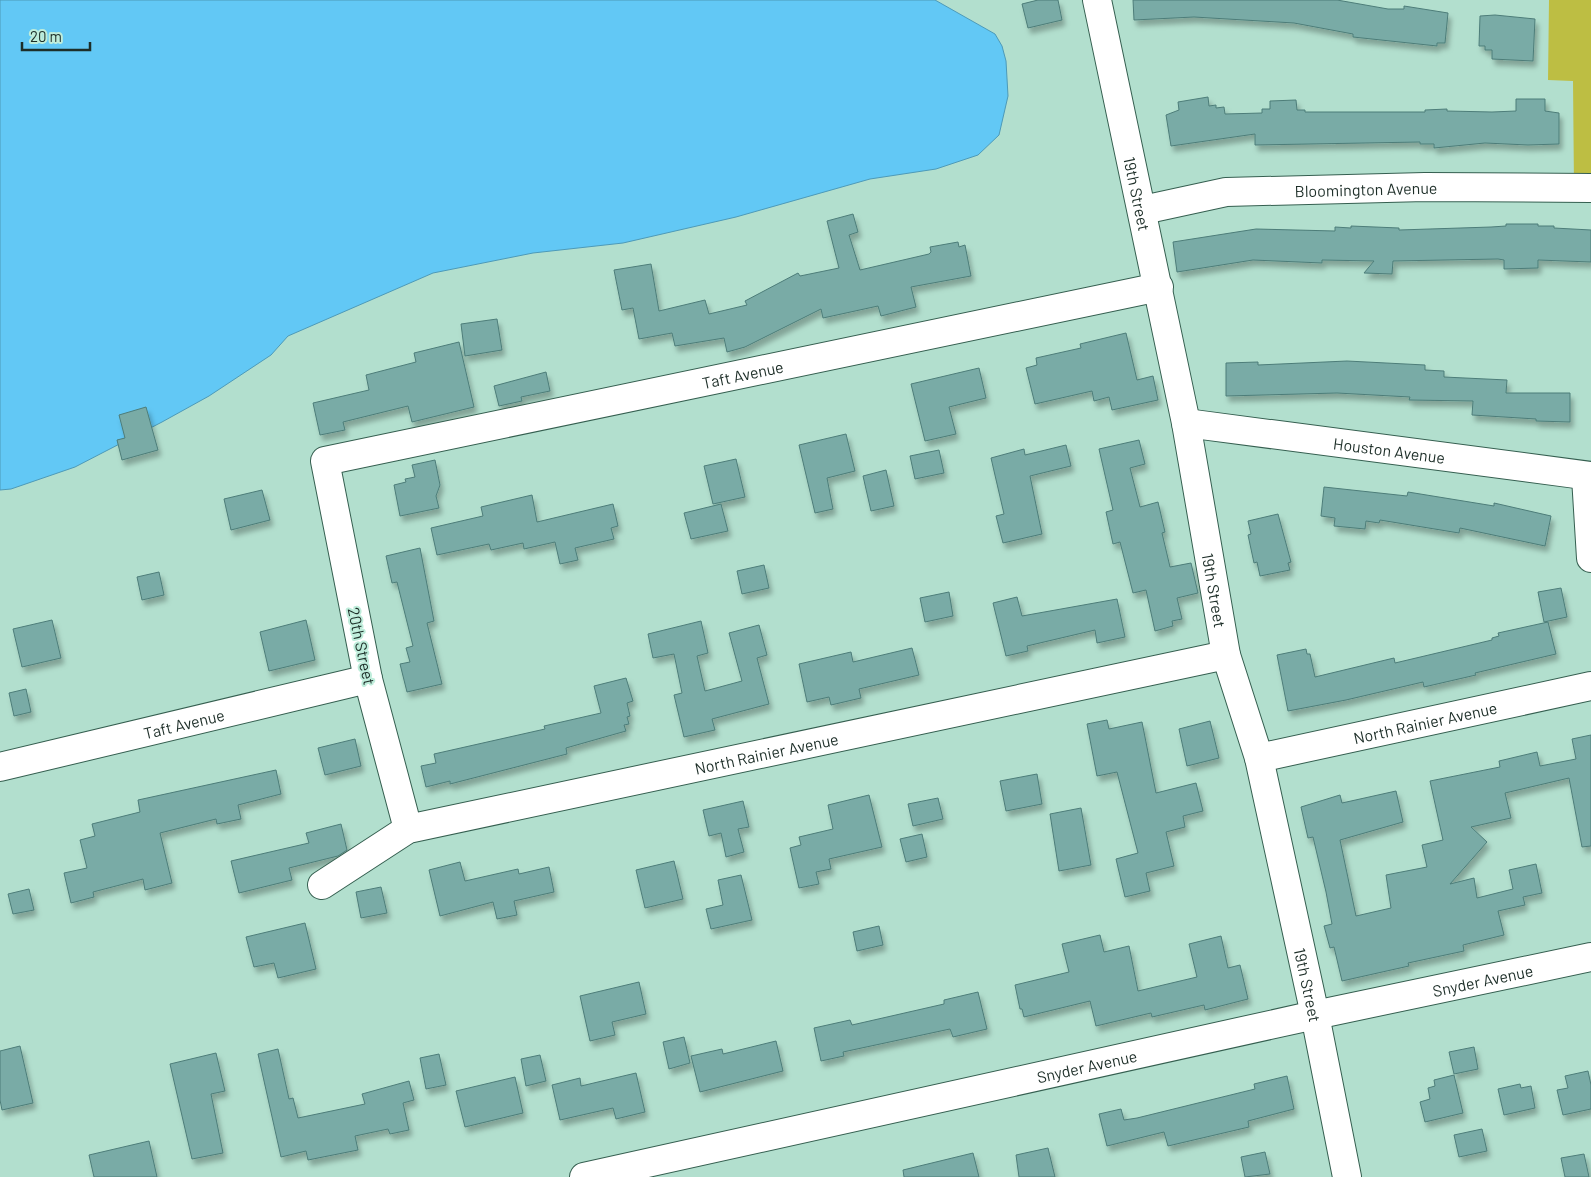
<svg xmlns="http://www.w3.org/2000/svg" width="1591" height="1177" viewBox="0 0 1591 1177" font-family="Barlow,sans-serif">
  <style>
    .green { fill: #bdbe43 }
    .water { fill: #62c8f5; stroke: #4d9ab8 }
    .building { fill: #79aba6; stroke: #4d7d79; filter: url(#shadow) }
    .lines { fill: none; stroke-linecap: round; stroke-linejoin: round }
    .minor-casing { stroke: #355f50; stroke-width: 30 }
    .minor { stroke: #fff; stroke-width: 28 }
    .labels { text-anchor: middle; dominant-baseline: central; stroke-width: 4; stroke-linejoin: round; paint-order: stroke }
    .street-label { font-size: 16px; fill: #1d2e28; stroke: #bfeddb }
  </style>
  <defs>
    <filter id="shadow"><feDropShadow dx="3" dy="5.5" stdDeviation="2.5" flood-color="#0004"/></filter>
  </defs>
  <rect width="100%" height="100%" fill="#b2dfce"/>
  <!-- green -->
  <path class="green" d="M1549,0H1591V188H1574L1573,81L1548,80Z"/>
  <!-- water -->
  <path class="water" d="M0,0H935L995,34L1002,46L1006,61L1008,96L999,135L978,155L936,169L870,179L736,217L623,243L533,253L433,273L288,336L271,355L209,396L162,422L75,467L11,489L0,490Z"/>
  <!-- building -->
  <g class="building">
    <path d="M1038,0H1058L1062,20L1028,28L1022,4Z"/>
    <path d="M1133,0H1337L1388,9H1404V6L1448,13L1445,43H1437V46L1353,37V34L1294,23L1194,17L1134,20Z"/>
    <path d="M1495,15L1535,19L1533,61L1492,59V50H1485V46H1479L1480,16Z"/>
    <path d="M1208,97L1209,106L1216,105V108L1224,107L1225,114L1262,113V109H1270V101L1296,100L1297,110H1305V112H1425V110L1447,109V111L1492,112L1516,111V99H1545V111L1559,113V144L1528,145L1485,143L1434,148V144H1420V142L1255,145V134L1171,146L1166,115L1179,110L1178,102Z"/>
    <path d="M853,214L858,232L849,235L860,270L929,254L931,252L930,247L958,242L959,247L965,245L971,276L911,287L916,307L881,316L878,306L823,318L821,309L745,347L727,352L724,338L675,346L672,333L639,339L633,308L622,310L614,270L651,264L659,311L705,300L709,314L747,305L745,301L798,273L800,276L839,268L827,221Z"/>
    <path d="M1506,224H1538V226H1554V228L1591,230V262L1538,260V268L1504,269V260L1498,259L1393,261L1392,274L1364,273L1374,261L1322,260V263L1253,260L1177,272L1173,242L1256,229L1335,231V227L1351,228V226L1399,228V230L1491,227L1506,226Z"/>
    <path d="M497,319L502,350L465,356L461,324Z"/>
    <path d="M1126,333L1137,380L1153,376L1158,400L1112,410L1109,397L1094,401L1092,391L1035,404L1026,368L1037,365L1036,358L1081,348L1080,344Z"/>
    <path d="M459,342L474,407L412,422L408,406L343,422L345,430L320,435L313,403L369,390L366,375L416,362L414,353Z"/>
    <path d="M1347,361L1425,365V370L1444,371V377L1507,380L1506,393H1570V422L1536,421V419L1472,415L1473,401L1409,400L1410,397L1337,393L1226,396V363L1258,362V365Z"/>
    <path d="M979,368L986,398L949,407L956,434L925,441L911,384Z"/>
    <path d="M546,372L550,391L521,397L522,401L499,406L494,386Z"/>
    <path d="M146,407L158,450L122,460L117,440L125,438L119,415Z"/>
    <path d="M846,434L855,471L827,478L833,509L815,513L799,445Z"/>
    <path d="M1139,440L1145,464L1130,468L1140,507L1158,502L1165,532L1162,533L1170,567L1191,563L1198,593L1177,598L1182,619L1172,621L1173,626L1155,631L1146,590L1133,593L1120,542L1113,544L1106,512L1113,510L1099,449Z"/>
    <path d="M1066,445L1071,466L1030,476L1042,534L1003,543L996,516L1004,514L991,458L1024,449L1025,455Z"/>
    <path d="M939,450L944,473L915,479L910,456Z"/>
    <path d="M736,459L745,497L713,504L704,466Z"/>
    <path d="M435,460L440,485L436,496L439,508L400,516L394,485L406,482L405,479L415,477L412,465Z"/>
    <path d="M886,470L894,506L871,511L863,476Z"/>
    <path d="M1324,487L1407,496L1408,492L1494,506V503L1551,516L1545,546L1460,528L1459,533L1380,520L1379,523L1366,521L1365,529L1334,526L1335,518L1321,516Z"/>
    <path d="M262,490L270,520L231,530L224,499Z"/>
    <path d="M532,495L537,522L613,504L618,526L611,528L614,539L575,548L578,560L560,564L555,542L524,549L523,543L491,550L489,544L437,555L431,528L483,516L481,507Z"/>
    <path d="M721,504L728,531L691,539L684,513Z"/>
    <path d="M1278,514L1291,562L1288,563L1290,570L1260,576L1257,562L1254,563L1248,535L1251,534L1248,521Z"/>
    <path d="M420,548L434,621L427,623L442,684L407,692L400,664L410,662L406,648L413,646L397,582L392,583L386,556Z"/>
    <path d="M764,565L769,588L742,594L737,571Z"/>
    <path d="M159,572L164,595L142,600L137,577Z"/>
    <path d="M1561,588L1567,617L1544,622L1538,592Z"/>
    <path d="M949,592L953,616L925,622L920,598Z"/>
    <path d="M1017,597L1022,616L1117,599L1125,637L1097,643L1095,630L1027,646L1028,651L1006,656L993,603Z"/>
    <path d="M52,620L61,658L22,667L13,629Z"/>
    <path d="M306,620L315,660L269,671L260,632Z"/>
    <path d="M701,621L708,653L697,656L705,691L742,681L729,633L759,625L767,655L757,658L769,704L712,719L715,730L684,737L674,695L682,693L674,654L653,658L648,634Z"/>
    <path d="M1548,622L1556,654L1475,673L1476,675L1424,687L1423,682L1346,700L1288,711L1277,655L1306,649L1307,654H1310L1315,677L1394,658L1395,663L1492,640V638L1499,636L1498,633Z"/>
    <path d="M912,648L919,675L859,689L861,698L831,705L829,697L807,702L799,664L851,652L853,662Z"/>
    <path d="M626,678L633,701L627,703L630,716L627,717L629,724L624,725L626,731L566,748L567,754L450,784V781L426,787L421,766L436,763L434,754L545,729L544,726L601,713L594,686Z"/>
    <path d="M26,689L31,712L14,716L9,693Z"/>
    <path d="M1107,720L1109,729L1142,722L1156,793L1196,783L1203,811L1183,816L1185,827L1166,832L1174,866L1146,873L1150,891L1125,897L1116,859L1138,853L1117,772L1097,776L1087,724Z"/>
    <path d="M1210,721L1219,758L1187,766L1179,729Z"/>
    <path d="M1591,735V846L1582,847L1569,778L1505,793L1511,818L1471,827L1487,842L1450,884L1474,878L1477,898L1513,889L1509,870L1536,864L1542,893L1523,897L1525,905L1498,911L1504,935L1463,945L1464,951L1408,963L1409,966L1342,981L1334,947L1330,948L1324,926L1332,924L1326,892L1313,837L1308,838L1301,807L1340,795L1342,803L1396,791L1403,822L1340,840L1356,916L1391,908L1386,875L1427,867L1422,845L1443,840L1430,781L1500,767L1499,761L1537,752L1540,766L1576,759L1572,739Z"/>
    <path d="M355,739L361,766L325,775L318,748Z"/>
    <path d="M276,770L281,794L238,805L241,819L217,824L216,819L160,833L172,883L145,890L143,879L93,892L94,897L71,903L64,873L87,868L80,840L95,836L92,824L140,812L138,800Z"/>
    <path d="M1037,774L1042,804L1006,811L1000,781Z"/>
    <path d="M869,795L882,847L829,859L831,869L816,872L819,884L799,888L790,848L801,845L799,837L833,829L828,805Z"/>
    <path d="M938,798L943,819L913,826L908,804Z"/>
    <path d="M743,801L749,827L738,829L744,852L726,857L721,833L709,836L703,810Z"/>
    <path d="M1081,808L1091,865L1059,871L1050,814Z"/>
    <path d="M341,824L347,850L338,856L289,868L292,880L239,893L231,861L309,843L306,833Z"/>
    <path d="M922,834L927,857L906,862L900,839Z"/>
    <path d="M674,861L683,899L645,908L636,870Z"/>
    <path d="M460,862L465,881L518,869L519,874L549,867L554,892L514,901L517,915L497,919L493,902L440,916L429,870Z"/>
    <path d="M741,875L752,920L711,929L706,909L723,905L718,880Z"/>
    <path d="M381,887L387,913L361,918L356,892Z"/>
    <path d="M29,889L34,910L13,914L8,894Z"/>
    <path d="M305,923L316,969L278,978L274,963L254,967L246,937Z"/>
    <path d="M879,926L883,945L857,951L853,932Z"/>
    <path d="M1100,935L1104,952L1129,946L1138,991L1197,977L1189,944L1221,936L1228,968L1240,965L1248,999L1205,1010L1204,1005L1152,1017L1151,1013L1096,1026L1090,1001L1024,1017L1022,1009H1020L1015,985L1069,972L1062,944Z"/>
    <path d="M639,982L646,1014L612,1022L615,1035L590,1041L580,996Z"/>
    <path d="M978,992L987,1029L953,1037L950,1029L843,1052L844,1056L821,1061L814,1028L850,1020L852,1025L944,1004V1000Z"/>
    <path d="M684,1037L690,1063L669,1069L663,1042Z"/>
    <path d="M776,1041L783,1071L700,1092L691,1056L722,1049L723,1054Z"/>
    <path d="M20,1046L33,1103L2,1110L0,1100V1051Z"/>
    <path d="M1474,1047L1478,1069L1454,1074L1449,1052Z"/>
    <path d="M278,1049L289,1099L293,1098L298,1118L365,1104L362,1094L409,1081L414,1100L403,1103L409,1130L390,1134L388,1129L355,1136L358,1150L308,1160L306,1151L281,1157L258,1054Z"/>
    <path d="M216,1053L225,1091L211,1094L223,1153L192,1159L170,1064Z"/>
    <path d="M439,1054L446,1085L426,1089L420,1058Z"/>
    <path d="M540,1055L546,1081L526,1086L521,1059Z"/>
    <path d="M1588,1071L1591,1085V1109L1563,1115L1557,1090L1568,1088L1565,1076Z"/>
    <path d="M636,1073L645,1112L616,1119L613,1108L560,1120L552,1085L580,1078L581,1086Z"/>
    <path d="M1454,1075L1463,1113L1425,1122L1420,1102L1430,1099L1428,1088L1435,1086L1434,1080Z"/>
    <path d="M1287,1076L1294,1109L1248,1121L1249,1127L1168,1146L1164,1132L1107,1146L1099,1114L1121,1109L1124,1120L1137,1118L1255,1089L1254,1084Z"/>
    <path d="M515,1077L523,1113L465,1127L456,1091Z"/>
    <path d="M1520,1084L1521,1088L1531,1086L1535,1108L1504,1115L1498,1089Z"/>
    <path d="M1482,1129L1487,1151L1459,1157L1454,1135Z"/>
    <path d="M149,1141L157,1177H94L89,1155Z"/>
    <path d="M1048,1148L1055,1177H1019L1016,1155Z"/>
    <path d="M1265,1152L1270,1174L1245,1177L1241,1157Z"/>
    <path d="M973,1153L979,1177H904L903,1170Z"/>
    <path d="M1584,1154L1589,1177H1565L1561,1158Z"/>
  </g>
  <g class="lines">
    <!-- minor casing -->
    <g class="minor-casing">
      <g id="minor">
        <path id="s1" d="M1097,0L1186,423L1226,655L1259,758L1315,1015L1347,1177"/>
        <path id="s2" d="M1143,210L1226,192L1425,187L1591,188"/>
        <path id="s3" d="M1186,423L1591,476"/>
        <path d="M1586,477L1591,558"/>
        <path id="s4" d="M1259,758L1591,686"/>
        <path id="s5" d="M0,767L368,679"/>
        <path id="s6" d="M408,829L368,679L325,461L1159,287"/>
        <path id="s7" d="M322,885L408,829L1226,655"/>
        <path id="s8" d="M584,1177L1315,1015L1591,957"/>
      </g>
    </g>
    <!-- minor -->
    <use href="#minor" class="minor"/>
  </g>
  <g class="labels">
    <!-- street labels -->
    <g class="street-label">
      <text stroke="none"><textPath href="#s2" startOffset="225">Bloomington Avenue</textPath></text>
      <text stroke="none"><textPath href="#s1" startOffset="198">19th Street</textPath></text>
      <text stroke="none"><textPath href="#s6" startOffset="804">Taft Avenue</textPath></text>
      <text stroke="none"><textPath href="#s3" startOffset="205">Houston Avenue</textPath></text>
      <text stroke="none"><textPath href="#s1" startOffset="602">19th Street</textPath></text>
      <text transform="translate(362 646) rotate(78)">20th Street</text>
      <text stroke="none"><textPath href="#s4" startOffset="170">North Rainier Avenue</textPath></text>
      <text stroke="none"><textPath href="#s5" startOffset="189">Taft Avenue</textPath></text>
      <text stroke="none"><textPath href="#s7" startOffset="469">North Rainier Avenue</textPath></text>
      <text stroke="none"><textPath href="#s8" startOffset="920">Snyder Avenue</textPath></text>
      <text stroke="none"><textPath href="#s1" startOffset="1008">19th Street</textPath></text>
      <text stroke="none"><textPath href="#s8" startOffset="515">Snyder Avenue</textPath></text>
    </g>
  </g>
  <!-- scale -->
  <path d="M22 42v8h68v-8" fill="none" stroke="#1d2e28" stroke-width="2.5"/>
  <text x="30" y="42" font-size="15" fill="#1d2e28" stroke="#bfeddb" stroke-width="4" paint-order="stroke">20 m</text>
</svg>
